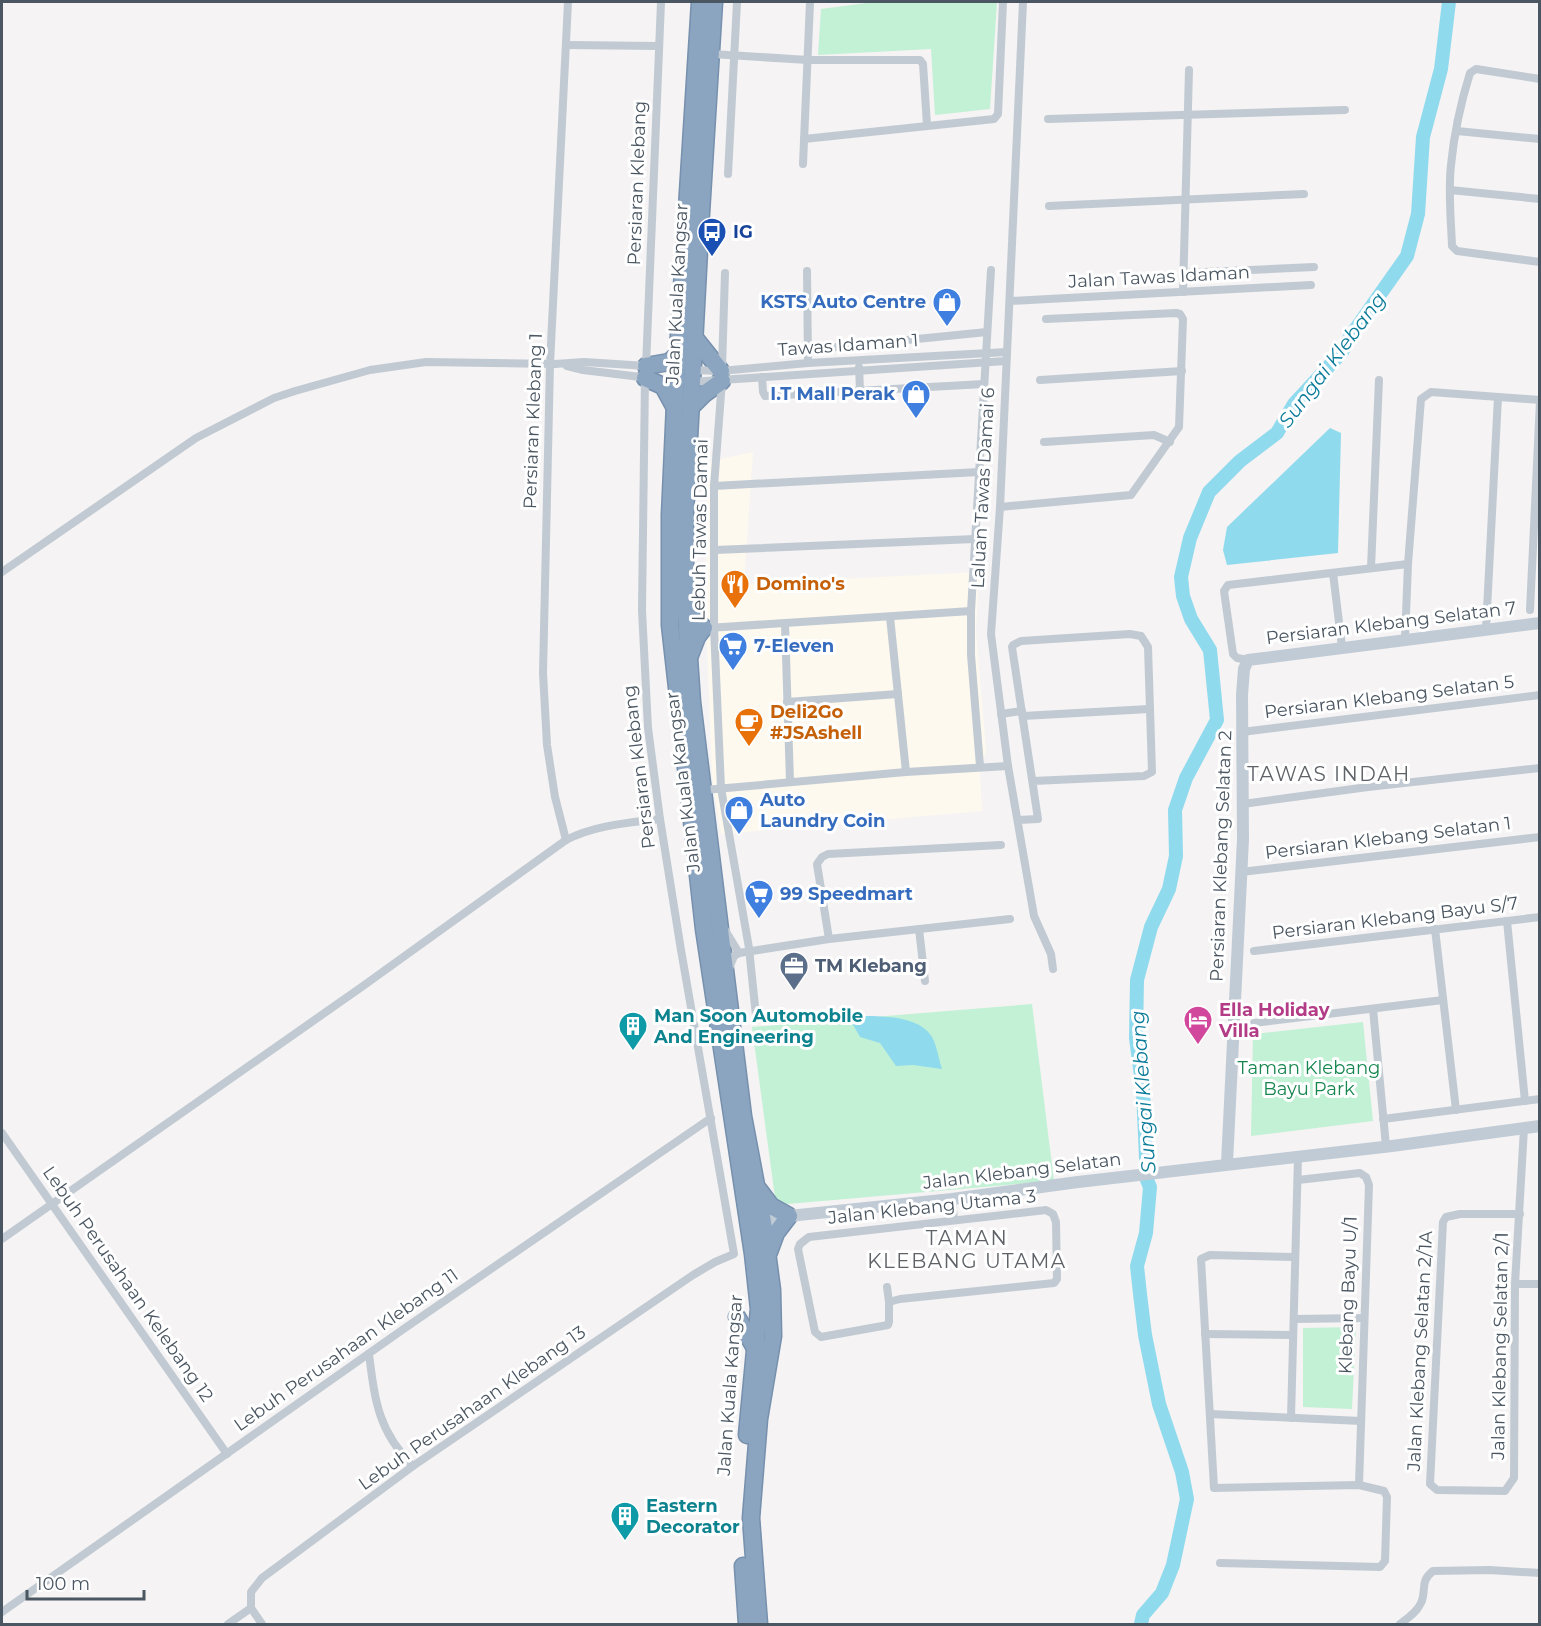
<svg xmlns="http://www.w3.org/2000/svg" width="1541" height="1626" viewBox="0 0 1541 1626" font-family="Montserrat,sans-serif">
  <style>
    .commercial { fill: #fdf9ef }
    .green { fill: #c3f1d5 }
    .water { fill: #90daee }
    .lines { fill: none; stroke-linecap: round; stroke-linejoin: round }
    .river { stroke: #90daee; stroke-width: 14 }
    .highway-casing { stroke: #7690ad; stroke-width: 19 }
    .street { stroke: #c1cad2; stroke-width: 8 }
    .secondary { stroke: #c1cbd6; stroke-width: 12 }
    .highway { stroke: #8ba5c1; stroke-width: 16 }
    .labels { text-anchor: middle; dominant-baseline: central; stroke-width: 6; stroke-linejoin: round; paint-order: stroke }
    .street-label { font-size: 18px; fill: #4a5661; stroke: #fff }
    .transit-label { font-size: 18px; font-weight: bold; fill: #164399; stroke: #fff; text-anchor: start }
    .shop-label { font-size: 18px; font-weight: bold; fill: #366cbe; stroke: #fff; text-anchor: start }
    .food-label { font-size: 18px; font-weight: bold; fill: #c56008; stroke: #fff; text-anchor: start }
    .service-label { font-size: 18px; font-weight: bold; fill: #4e5e75; stroke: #fff; text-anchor: start }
    .hotel-label { font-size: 18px; font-weight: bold; fill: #b23c85; stroke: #fff; text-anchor: start }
    .culture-label { font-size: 18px; font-weight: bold; fill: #0d838f; stroke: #fff; text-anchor: start }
    .park-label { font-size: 18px; fill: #17864f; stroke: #fff }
    .water-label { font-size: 20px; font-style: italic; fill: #0c7c9b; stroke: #fff }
    .neighbourhood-label { font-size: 20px; letter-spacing: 1.5px; fill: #5f6368; stroke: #fff }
  </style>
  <rect width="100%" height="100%" fill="#f5f3f3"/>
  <!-- commercial -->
  <path class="commercial" d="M753,452L744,584L979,572L976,631L986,750L980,774L982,811L721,834L712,778L706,618L707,462Z"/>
  <!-- green -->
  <g class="green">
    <path d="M874,2H997L990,109L935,115L931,49L818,55L821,9Z"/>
    <path d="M1032,1004L1054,1181L776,1205L752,1027Z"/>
    <path d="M1363,1022L1373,1121L1251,1136L1253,1034Z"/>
    <path d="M1356,1327L1352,1409L1303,1407V1328Z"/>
  </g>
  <!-- water -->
  <g class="water">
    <path d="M1330,428L1341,433L1338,553L1227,565L1223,550L1227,527Z"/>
    <path d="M848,1016C872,1016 918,1013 932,1037C937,1046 939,1060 942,1069L913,1065L896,1066L880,1043L860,1037Z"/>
  </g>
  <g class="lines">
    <!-- river -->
    <path class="river" d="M1141,1624L1143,1615L1162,1593L1173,1565L1187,1499L1182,1472L1159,1404L1145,1335L1140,1294L1137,1266L1146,1233L1150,1187L1147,1180L1143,1091L1136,1038L1137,980L1151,927L1169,889L1176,856L1175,810L1186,778L1217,720L1210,650L1191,619L1183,596L1181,577L1190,538L1209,492L1240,461L1277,433L1294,404L1342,352L1350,337L1407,256L1418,214L1423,137L1441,69L1449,2"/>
    <!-- highway casing -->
    <g class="highway-casing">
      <g id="highway">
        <path d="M700,2L676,382L670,515V625L704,929L753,1254L759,1309L747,1435"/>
        <path d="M714,2L701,213L685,514V600L692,702L743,1116L763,1222L772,1290L773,1336L759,1419L751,1518L759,1624"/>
        <path d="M694,337L721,371"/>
        <path d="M646,366L669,362L678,354"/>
        <path d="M645,378L663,386L675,408"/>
        <path d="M691,407L704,394L722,381"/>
        <path d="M687,604L696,620L704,628L697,637L690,655"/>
        <path d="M759,1190L771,1206L789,1216L776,1233L769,1252"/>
        <path d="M737,1317L755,1348"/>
        <path d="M743,1566L747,1624"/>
      </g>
    </g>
    <!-- street -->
    <g class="street">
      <path d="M1023,2L1000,507L991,634L1008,766L1034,916L1051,954L1053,969"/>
      <path d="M566,45L659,46"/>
      <path d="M712,54L808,60H920L923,64L927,125"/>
      <path d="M1540,79L1476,69L1470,73C1461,102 1454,134 1451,165C1448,192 1451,219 1452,246L1457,251L1540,262"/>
      <path d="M1048,119L1345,110"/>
      <path d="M1457,131L1540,139"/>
      <path d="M804,139L994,119L998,114L1003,2"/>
      <path d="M803,164L810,2"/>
      <path d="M728,174L737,2"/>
      <path d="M1450,190L1540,199"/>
      <path d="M1049,206L1304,194"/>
      <path d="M807,271L808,363"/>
      <path d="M1183,273L1314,267"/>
      <path d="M1183,292L1189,70"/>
      <path d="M1010,301L1311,285"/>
      <path d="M807,350L987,332"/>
      <path d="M567,366L583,370L649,378"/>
      <path d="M646,366L661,2"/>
      <path d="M859,367L860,390"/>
      <path d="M722,368L725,273"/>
      <path d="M692,370L721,371L808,363L1007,352"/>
      <path d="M762,377L763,392L765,396L984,384"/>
      <path d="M1040,380L1182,371"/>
      <path d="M722,381L714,486V628L721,788L749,948L756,1016"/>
      <path d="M691,382L1006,361"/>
      <path d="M1044,442L1154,435L1170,442"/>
      <path d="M714,486L979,472"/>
      <path d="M1000,507L1131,495L1179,427L1183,319L1180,314L1176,313L1046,319"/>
      <path d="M715,550L975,539"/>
      <path d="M1371,568L1379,380"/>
      <path d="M2,572L196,438L274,398L295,391L370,370L426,362L555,364L584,362L647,366"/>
      <path d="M1333,573L1342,647"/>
      <path d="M1530,610L1540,401"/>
      <path d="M890,617L906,772"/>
      <path d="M785,624L790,782"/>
      <path d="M708,628L971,611"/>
      <path d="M1486,629L1498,397"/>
      <path d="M1405,639L1408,564L1421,399L1431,392L1540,400"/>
      <path d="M1248,660L1237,658L1233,654L1224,591L1228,585L1408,564"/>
      <path d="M787,702L898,694"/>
      <path d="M1001,714L1022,711"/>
      <path d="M1023,716L1149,709"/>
      <path d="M1242,732L1540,695"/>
      <path d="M980,766L971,655V611L991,270"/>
      <path d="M704,790L906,772L1008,766"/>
      <path d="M1243,804L1368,787L1540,768"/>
      <path d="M1018,820L1038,819L1012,647L1013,645L1021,641L1130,634L1141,636L1148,647L1152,772L1144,776L1033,781"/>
      <path d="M566,840L555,797L547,745L543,673L550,364L568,2"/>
      <path d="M1241,872L1540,837"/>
      <path d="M1507,921L1525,1101"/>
      <path d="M919,929L925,981"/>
      <path d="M1435,929L1456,1110"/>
      <path d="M725,930L739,953"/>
      <path d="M829,939L817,864L822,857L828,854L1001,845"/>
      <path d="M1254,951L1540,917"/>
      <path d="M728,971L734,956L739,953L829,939L1010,919"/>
      <path d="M1373,1009L1386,1146"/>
      <path d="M1254,1023L1443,1000"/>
      <path d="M1383,1119L1540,1099"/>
      <path d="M2,1133L227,1454"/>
      <path d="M1298,1180L1360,1173L1366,1177L1369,1185L1359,1485"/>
      <path d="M952,1199L954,1220"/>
      <path d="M1046,1210L1053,1214L1056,1222L1057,1279L1054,1283L900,1299L889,1302V1322L888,1325L821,1337L815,1332L798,1249L800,1244L809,1237Z"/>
      <path d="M1520,1214H1460L1446,1217L1443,1222L1430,1484L1437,1490L1505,1491L1514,1478L1515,1284L1524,1128"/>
      <path d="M2,1239L363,986L566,840C595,825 628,823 660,819"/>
      <path d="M1515,1284H1540"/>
      <path d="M887,1287L889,1302"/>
      <path d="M1294,1319L1364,1318"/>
      <path d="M1205,1334L1293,1335"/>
      <path d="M369,1354C375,1401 378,1431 413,1466"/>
      <path d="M1210,1414L1361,1421"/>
      <path d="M1291,1418L1298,1157"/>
      <path d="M1220,1563L1380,1567L1385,1561L1387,1497L1384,1491L1359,1485L1214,1488L1201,1259L1210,1255L1294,1257"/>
      <path d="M251,1608V1592L262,1578L413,1466L693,1275L715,1262L734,1254L681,950L660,819L648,728L642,610L645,378"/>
      <path d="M251,1608L262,1624"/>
      <path d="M2,1612L405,1328L711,1118"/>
      <path d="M228,1624L251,1608"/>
      <path d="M1400,1624C1408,1618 1417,1612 1421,1603C1427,1590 1419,1582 1433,1571L1489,1570L1540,1573"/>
    </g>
    <!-- secondary -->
    <g class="secondary">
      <path d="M1227,1163L1243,839L1242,695L1244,669L1248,660L1540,623"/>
      <path d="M759,1223L789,1216L952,1199L1078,1182L1392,1146L1540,1126"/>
    </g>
    <!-- highway -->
    <use href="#highway" class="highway"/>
  </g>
  <!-- icons -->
  <defs>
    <g id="bus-pin" transform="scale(1.5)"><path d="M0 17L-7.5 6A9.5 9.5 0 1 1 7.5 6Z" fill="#1a4fb4" stroke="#fff"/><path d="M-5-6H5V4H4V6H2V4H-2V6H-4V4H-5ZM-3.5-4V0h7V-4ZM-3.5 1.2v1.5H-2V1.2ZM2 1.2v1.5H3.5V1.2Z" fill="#fff"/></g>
    <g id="shop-pin" transform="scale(1.5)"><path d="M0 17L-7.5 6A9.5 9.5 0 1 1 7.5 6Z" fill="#3f7fe0" stroke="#fff"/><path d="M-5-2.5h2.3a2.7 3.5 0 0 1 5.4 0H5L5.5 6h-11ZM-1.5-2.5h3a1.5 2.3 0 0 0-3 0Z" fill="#fff"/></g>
    <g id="restaurant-pin" transform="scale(1.5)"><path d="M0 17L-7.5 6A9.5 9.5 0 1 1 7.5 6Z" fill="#e8710a" stroke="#fff"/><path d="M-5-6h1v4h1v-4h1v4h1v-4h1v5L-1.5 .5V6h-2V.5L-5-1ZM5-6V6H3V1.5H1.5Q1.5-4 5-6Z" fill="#fff"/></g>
    <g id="supermarket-pin" transform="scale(1.5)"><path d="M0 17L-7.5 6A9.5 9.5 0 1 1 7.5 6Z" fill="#3f7fe0" stroke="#fff"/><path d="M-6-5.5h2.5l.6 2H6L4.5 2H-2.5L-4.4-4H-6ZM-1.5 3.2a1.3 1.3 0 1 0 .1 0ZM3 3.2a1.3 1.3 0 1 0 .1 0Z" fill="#fff"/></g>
    <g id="cafe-pin" transform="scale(1.5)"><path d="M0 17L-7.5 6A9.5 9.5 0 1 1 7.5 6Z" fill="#e8710a" stroke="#fff"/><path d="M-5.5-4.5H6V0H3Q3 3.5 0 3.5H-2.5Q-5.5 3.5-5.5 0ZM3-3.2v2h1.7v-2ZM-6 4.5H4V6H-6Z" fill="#fff"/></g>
    <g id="office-pin" transform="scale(1.5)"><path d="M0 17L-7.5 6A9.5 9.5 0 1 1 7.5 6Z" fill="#5c6f8a" stroke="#fff"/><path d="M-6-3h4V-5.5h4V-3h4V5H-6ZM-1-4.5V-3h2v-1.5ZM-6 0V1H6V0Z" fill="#fff"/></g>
    <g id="hotel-pin" transform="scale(1.5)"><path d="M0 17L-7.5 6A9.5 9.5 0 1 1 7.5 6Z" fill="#d1479c" stroke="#fff"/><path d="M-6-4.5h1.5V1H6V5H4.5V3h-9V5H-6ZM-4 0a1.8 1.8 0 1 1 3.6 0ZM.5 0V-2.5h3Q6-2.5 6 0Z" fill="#fff"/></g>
    <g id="building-pin" transform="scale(1.5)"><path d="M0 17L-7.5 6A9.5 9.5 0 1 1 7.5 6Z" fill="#0f9aa8" stroke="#fff"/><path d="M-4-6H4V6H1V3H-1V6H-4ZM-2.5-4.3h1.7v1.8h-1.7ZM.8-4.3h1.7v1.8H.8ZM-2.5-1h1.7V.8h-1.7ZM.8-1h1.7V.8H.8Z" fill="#fff"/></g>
  </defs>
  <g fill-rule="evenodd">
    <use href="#bus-pin" x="712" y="232"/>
    <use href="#shop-pin" x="947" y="302"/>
    <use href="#shop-pin" x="916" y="394"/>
    <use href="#restaurant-pin" x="735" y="584"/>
    <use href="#supermarket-pin" x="733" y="646"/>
    <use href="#cafe-pin" x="749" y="722"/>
    <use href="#shop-pin" x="739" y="810"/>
    <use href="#supermarket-pin" x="759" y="894"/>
    <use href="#office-pin" x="794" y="966"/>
    <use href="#hotel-pin" x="1198" y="1020"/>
    <use href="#building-pin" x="633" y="1026"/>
    <use href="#building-pin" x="625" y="1516"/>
  </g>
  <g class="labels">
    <!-- street labels -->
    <g class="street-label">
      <text transform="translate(637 183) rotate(-88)">Persiaran Klebang</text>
      <text transform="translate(1159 277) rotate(-3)">Jalan Tawas Idaman</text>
      <text transform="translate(677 294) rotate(-87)">Jalan Kuala Kangsar</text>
      <text transform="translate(848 345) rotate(-4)">Tawas Idaman 1</text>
      <text transform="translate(533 421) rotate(-88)">Persiaran Klebang 1</text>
      <text transform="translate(983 488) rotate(-87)">Laluan Tawas Damai 6</text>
      <text transform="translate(700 530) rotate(-89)">Lebuh Tawas Damai</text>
      <text transform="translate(1391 623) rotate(-7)">Persiaran Klebang Selatan 7</text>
      <text transform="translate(1389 697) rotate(-7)">Persiaran Klebang Selatan 5</text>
      <text transform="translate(639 767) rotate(-97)">Persiaran Klebang</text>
      <text transform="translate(683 782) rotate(-97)">Jalan Kuala Kangsar</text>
      <text transform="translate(1388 838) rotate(-7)">Persiaran Klebang Selatan 1</text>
      <text transform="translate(1221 856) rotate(-88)">Persiaran Klebang Selatan 2</text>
      <text transform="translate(1395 918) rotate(-7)">Persiaran Klebang Bayu S/7</text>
      <text transform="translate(1022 1171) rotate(-7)">Jalan Klebang Selatan</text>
      <text transform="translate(932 1207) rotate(-6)">Jalan Klebang Utama 3</text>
      <text transform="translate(128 1284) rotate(55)">Lebuh Perusahaan Kelebang 12</text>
      <text transform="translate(1348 1295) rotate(-88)">Klebang Bayu U/1</text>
      <text transform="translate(1500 1346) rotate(-89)">Jalan Klebang Selatan 2/1</text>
      <text transform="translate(346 1350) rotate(-35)">Lebuh Perusahaan Klebang 11</text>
      <text transform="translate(1420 1351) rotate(-87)">Jalan Klebang Selatan 2/1A</text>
      <text transform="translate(730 1385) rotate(-86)">Jalan Kuala Kangsar</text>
      <text transform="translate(472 1408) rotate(-35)">Lebuh Perusahaan Klebang 13</text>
    </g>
    <!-- transit labels -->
    <g class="transit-label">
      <text x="733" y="232">IG</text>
    </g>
    <!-- shop labels -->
    <g class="shop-label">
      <text x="926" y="302" text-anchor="end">KSTS Auto Centre</text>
      <text x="895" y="394" text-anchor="end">I.T Mall Perak</text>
      <text x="754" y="646">7-Eleven</text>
      <text x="760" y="800">Auto<tspan x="760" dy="21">Laundry Coin</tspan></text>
      <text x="780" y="894">99 Speedmart</text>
    </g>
    <!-- food labels -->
    <g class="food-label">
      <text x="756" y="584">Domino's</text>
      <text x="770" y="712">Deli2Go<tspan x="770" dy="21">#JSAshell</tspan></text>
    </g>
    <!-- service labels -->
    <g class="service-label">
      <text x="815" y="966">TM Klebang</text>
    </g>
    <!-- hotel labels -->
    <g class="hotel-label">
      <text x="1219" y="1010">Ella Holiday<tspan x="1219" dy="21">Villa</tspan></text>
    </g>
    <!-- culture labels -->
    <g class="culture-label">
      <text x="654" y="1016">Man Soon Automobile<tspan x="654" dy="21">And Engineering</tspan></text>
      <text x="646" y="1506">Eastern<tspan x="646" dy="21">Decorator</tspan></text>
    </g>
    <!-- park labels -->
    <g class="park-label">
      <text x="1309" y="1068">Taman Klebang<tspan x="1309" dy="21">Bayu Park</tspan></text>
    </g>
    <!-- water labels -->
    <g class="water-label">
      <text transform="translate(1332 360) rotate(-53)">Sungai Klebang</text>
      <text transform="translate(1143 1092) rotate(-94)">Sungai Klebang</text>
    </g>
    <!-- neighbourhood labels -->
    <g class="neighbourhood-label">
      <text x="1329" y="774">TAWAS INDAH</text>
      <text x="967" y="1238">TAMAN<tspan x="967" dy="23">KLEBANG UTAMA</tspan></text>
    </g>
  </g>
  <!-- border -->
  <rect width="1541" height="1626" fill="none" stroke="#4a5661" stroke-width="6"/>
  <!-- scale -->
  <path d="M27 1590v9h117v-9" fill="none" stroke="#4a5661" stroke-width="3"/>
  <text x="36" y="1590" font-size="18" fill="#4a5661" stroke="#ffffff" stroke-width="4.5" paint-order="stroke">100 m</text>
</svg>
